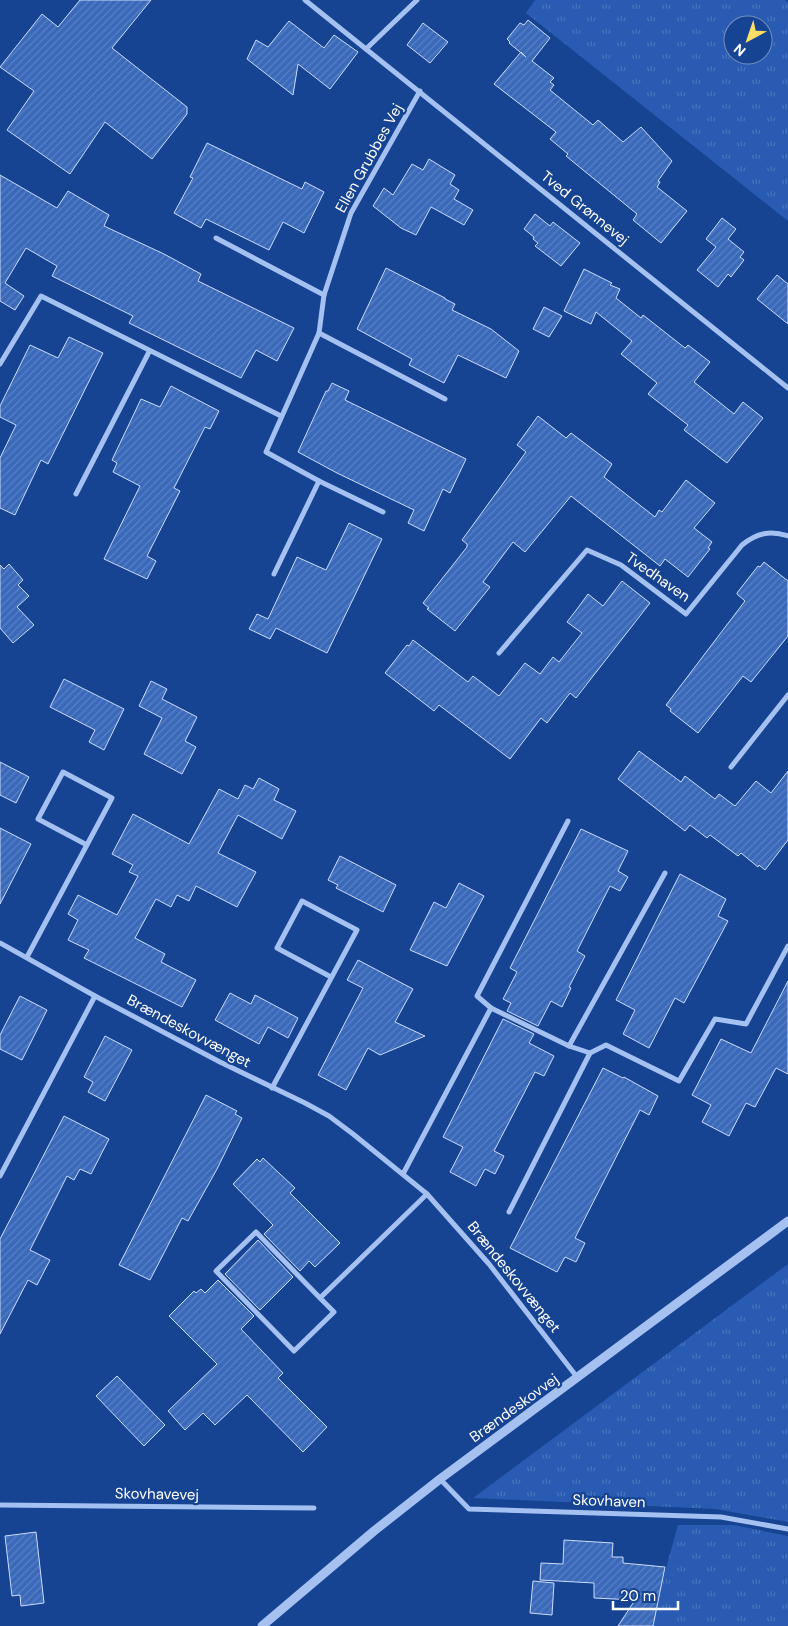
<svg xmlns="http://www.w3.org/2000/svg" width="788" height="1626" viewBox="0 0 788 1626" font-family="'DM Sans',sans-serif">
  <style>
    .grass { fill: url(#grass-tufts); fill-rule: evenodd }
    .building { fill: url(#building-hatch); stroke: #cbddfc }
    .lines { fill: none; stroke-linecap: round; stroke-linejoin: round }
    .minor { stroke: #a4c1f1; stroke-width: 5 }
    .tertiary { stroke: #a4c1f1; stroke-width: 9 }
    .labels { text-anchor: middle; dominant-baseline: central; stroke-width: 4.5; stroke-linejoin: round; paint-order: stroke }
    .street-label { font-size: 15px; fill: #fff; stroke: #164392 }
  </style>
  <defs>
    <pattern id="grass-tufts" width="24" height="20" patternUnits="userSpaceOnUse" patternTransform="scale(1.25)"><rect width="24" height="20" fill="#285bb1"/><path d="M3 7l-1-3M5 7V3M7 7l1-3M15 17l-1-3M17 17v-4M19 17l1-3" fill="none" stroke="#4874bd"/></pattern>
    <pattern id="building-hatch" width="6" height="6" patternUnits="userSpaceOnUse" patternTransform="scale(1.25)"><rect width="6" height="6" fill="#3a69b9"/><path d="M-1 1l2-2M0 6l6-6M5 7l2-2" fill="none" stroke="#5880c4"/></pattern>
  </defs>
  <rect width="100%" height="100%" fill="#164392"/>
  <!-- grass -->
  <g class="grass">
    <path d="M535,0H785L788,2V221L526,13ZM733,25H763V55H733Z"/>
    <path d="M788,1264V1522L715,1509L473,1498Z"/>
    <path d="M678,1525H734L788,1536V1626H650Z"/>
  </g>
  <!-- building -->
  <g class="building">
    <path d="M80,0H151L112,48L187,107V114L152,159L105,122L70,174L7,130L34,91L0,67L42,14L58,27Z"/>
    <path d="M528,20L550,38L532,61L554,78L550,82L554,85L550,90L593,125L598,120L623,142L641,127L672,161L658,181L660,182L657,187L687,211L661,243L633,220L637,214L566,156L568,154L550,139L556,132L494,84L521,52L526,57L509,43L510,42L507,39L520,23L524,25Z"/>
    <path d="M289,21L324,48L334,35L358,52L330,89L298,64L293,95L247,59L256,40L268,47Z"/>
    <path d="M423,23L448,42L430,63L407,45Z"/>
    <path d="M207,143L302,189L305,182L324,192L304,233L283,222L269,250L206,219L201,228L174,213L193,178L190,177Z"/>
    <path d="M429,159L455,175L450,184L459,190L454,199L473,210L464,225L431,207L416,235L401,228L373,206L384,188L393,195L412,164L423,170Z"/>
    <path d="M0,175L57,208L68,191L109,215L104,226L164,254L201,274L198,281L294,328L277,361L256,350L241,378L129,323L133,316L52,276L57,266L26,248L5,283L24,296L15,310L0,301Z"/>
    <path d="M535,214L550,226L553,222L580,243L561,266L535,246L538,243L533,239L534,237L524,229Z"/>
    <path d="M722,218L736,229L728,239L744,252L740,257L744,260L731,277L728,274L718,287L697,270L716,247L706,239Z"/>
    <path d="M386,268L445,298V299L455,304L452,310L491,329L519,351L506,378L458,355L444,383L409,365L412,359L357,329Z"/>
    <path d="M584,269L612,283L610,285L620,289L616,298L641,318L643,315L685,348L688,345L710,362L694,382L734,414L743,402L763,418L727,463L684,430L688,425L648,394L657,383L621,354L632,341L596,312L591,324L564,311Z"/>
    <path d="M777,275L788,284V324L757,299Z"/>
    <path d="M544,307L562,316L549,337L533,329Z"/>
    <path d="M69,337L103,353L48,464L41,460L15,515L0,508V458L16,425L0,417V406L30,345L58,358Z"/>
    <path d="M332,383L349,391L345,400L466,459L450,493L443,489L424,531L408,523L414,510L337,473L298,452L326,391H328Z"/>
    <path d="M171,386L219,411L210,429L205,427L174,488L180,491L147,556L156,561L147,579L104,559L140,486L113,472L117,463L112,460L141,399L160,407Z"/>
    <path d="M538,416L566,438L571,433L612,464L604,477L655,517L659,510L662,512L686,480L715,503L694,528L712,542L708,548L710,549L688,577L665,559L660,566L571,496L525,552L513,542L483,582L490,587L455,631L427,609L429,608L423,603L467,547V544L462,540L526,452L517,445Z"/>
    <path d="M349,523L382,539L327,653L276,628L270,639L249,629L257,614L268,619L297,557L326,570Z"/>
    <path d="M764,562L788,581V636L751,682L743,676L698,733L670,711L671,709L666,705L745,601L737,594V593L758,566L760,567Z"/>
    <path d="M9,564L23,580L18,585L29,596L17,607L34,625L13,643L0,628V565L4,569Z"/>
    <path d="M622,581L650,603L576,698L570,693L547,723L541,718L510,759L439,705L434,711L385,673L407,645L409,646L413,640L468,682L473,676L499,696L525,663L540,674L553,657L559,662L582,633L567,622L577,609L588,594L603,606Z"/>
    <path d="M64,679L124,709L104,750L89,742L95,730L50,707Z"/>
    <path d="M151,681L167,689L162,699L197,717L185,741L196,747L182,774L144,754L162,718L139,706Z"/>
    <path d="M639,751L681,782L685,776L715,799L719,794L735,806L756,781L771,793L788,771V840L765,870L759,865L758,867L741,853L738,856L710,835L707,838L690,825L685,831L618,779Z"/>
    <path d="M0,762L29,777L16,803L0,795Z"/>
    <path d="M259,778L279,789L274,800L296,811L282,839L238,815L218,853L256,872L237,907L196,886L189,901L177,895L171,907L156,899L135,938L165,954L161,962L196,980L182,1007L84,958L89,950L68,940L78,920L68,914L78,895L117,915L138,876L129,872L133,865L112,854L133,814L189,844L219,789L238,799L245,785L253,789Z"/>
    <path d="M0,828L31,844L0,904Z"/>
    <path d="M581,829L628,851L618,871L628,877L620,891L610,886L577,951L585,956L569,987L571,988L562,1007L551,1001L538,1026L507,1011L511,1003L503,999L517,972L510,968Z"/>
    <path d="M340,856L396,885L383,912L336,888L338,885L328,880Z"/>
    <path d="M680,874L726,899L718,916L728,921L684,1003L675,998L649,1048L623,1034L635,1010L616,1000Z"/>
    <path d="M459,883L484,896L447,966L410,950L434,902L446,908Z"/>
    <path d="M358,960L413,989L395,1022L425,1036L380,1055L368,1048L346,1090L318,1075L363,988L347,980Z"/>
    <path d="M788,981V1074L776,1068L755,1107L746,1103L729,1136L702,1122L711,1105L692,1095L721,1039L751,1053Z"/>
    <path d="M230,993L251,1004L255,995L298,1018L288,1038L268,1027L259,1044L215,1020Z"/>
    <path d="M20,996L47,1010L22,1060L0,1049V1035Z"/>
    <path d="M503,1019L534,1034L529,1043L554,1056L544,1076L535,1072L494,1151L504,1156L495,1174L485,1169L476,1186L450,1172L463,1147L443,1137Z"/>
    <path d="M105,1036L132,1050L105,1101L88,1092L93,1082L84,1077Z"/>
    <path d="M603,1068L623,1078L624,1077L658,1096L649,1115L640,1110L575,1238L585,1243L576,1262L565,1257L557,1272L510,1248Z"/>
    <path d="M206,1095L237,1111L235,1114L242,1118L217,1169L188,1221L182,1218L150,1280L119,1265Z"/>
    <path d="M64,1116L109,1139L91,1174L80,1169L74,1180L67,1176L30,1250L50,1260L37,1285L28,1280L0,1334V1239Z"/>
    <path d="M263,1158L295,1188L290,1193L340,1243L315,1267L309,1261L300,1271L264,1234L273,1225L233,1184L257,1159L260,1162Z"/>
    <path d="M258,1240L293,1277L260,1310L225,1274Z"/>
    <path d="M218,1280L254,1316L241,1329L283,1373L278,1378L327,1427L303,1452L247,1395L215,1425L203,1413L185,1430L168,1411L217,1364L169,1316L194,1291L196,1293L201,1289L205,1293Z"/>
    <path d="M117,1376L165,1425L144,1446L96,1396Z"/>
    <path d="M36,1532L44,1603L21,1606L20,1595L12,1596L5,1536Z"/>
    <path d="M564,1540L613,1543L612,1557H623V1563L665,1567L653,1626H618L635,1600L594,1598V1583L540,1580L541,1563L563,1564Z"/>
    <path d="M533,1581L554,1583L552,1615L530,1613Z"/>
  </g>
  <g class="lines">
    <!-- minor -->
    <g class="minor">
      <path d="M305,0L788,388"/>
      <path d="M366,49L417,0"/>
      <path d="M216,238L324,295"/>
      <path d="M319,333L445,399"/>
      <path d="M0,364L41,296L281,416"/>
      <path d="M319,481L383,512"/>
      <path d="M76,494L149,352"/>
      <path d="M274,574L319,481L266,452L319,333L324,295L351,213L420,91"/>
      <path d="M499,653L587,550L621,565L686,614L742,545C757,533 770,530 788,536"/>
      <path d="M731,767L788,695"/>
      <path d="M0,943L95,996L220,1062L305,1103L329,1116L353,1134L427,1194L489,1264L577,1377"/>
      <path d="M27,957L112,798L63,772L38,819L87,845"/>
      <path d="M491,1008L477,996L568,821"/>
      <path d="M569,1046L665,873"/>
      <path d="M272,1088L357,930L302,901L277,948L331,977"/>
      <path d="M403,1174L491,1008L569,1046L590,1053L606,1045L679,1081L715,1019L746,1024L788,946"/>
      <path d="M0,1176L95,996"/>
      <path d="M509,1212L590,1053"/>
      <path d="M320,1298L334,1312L294,1351L216,1271L256,1232L320,1298L427,1194"/>
      <path d="M440,1479L469,1509L721,1517L788,1529"/>
      <path d="M0,1505L314,1508"/>
    </g>
    <!-- tertiary -->
    <path class="tertiary" d="M262,1626L374,1531L440,1479L788,1221"/>
  </g>
  <g class="labels">
    <!-- street labels -->
    <g class="street-label">
      <text transform="translate(369 158) rotate(-61)">Ellen Grubbes Vej</text>
      <text transform="translate(585 208) rotate(39)">Tved Grønnevej</text>
      <text transform="translate(658 577) rotate(35)">Tvedhaven</text>
      <text transform="translate(189 1031) rotate(28)">Brændeskovvænget</text>
      <text transform="translate(514 1277) rotate(51)">Brændeskovvænget</text>
      <text transform="translate(514 1408) rotate(-36)">Brændeskovvej</text>
      <text transform="translate(157 1494) rotate(1)">Skovhavevej</text>
      <text transform="translate(609 1501) rotate(2)">Skovhaven</text>
    </g>
  </g>
  <!-- north arrow -->
  <g transform="translate(748 40) rotate(220)"><circle r="24" fill="#164392" stroke="#738ebe"/>
  <path d="M0-4L9 19L0 12L-9 19Z" fill="#ffde64"/>
  <text y="-8" font-size="14" font-weight="bold" text-anchor="middle" fill="#ffffff">N</text>
  </g>
  <!-- scale -->
  <path d="M613 1601v8h65v-8" fill="none" stroke="#ffffff" stroke-width="2.5"/>
  <text x="620" y="1601" font-size="15" fill="#ffffff" stroke="#164392" stroke-width="4" paint-order="stroke">20 m</text>
</svg>
